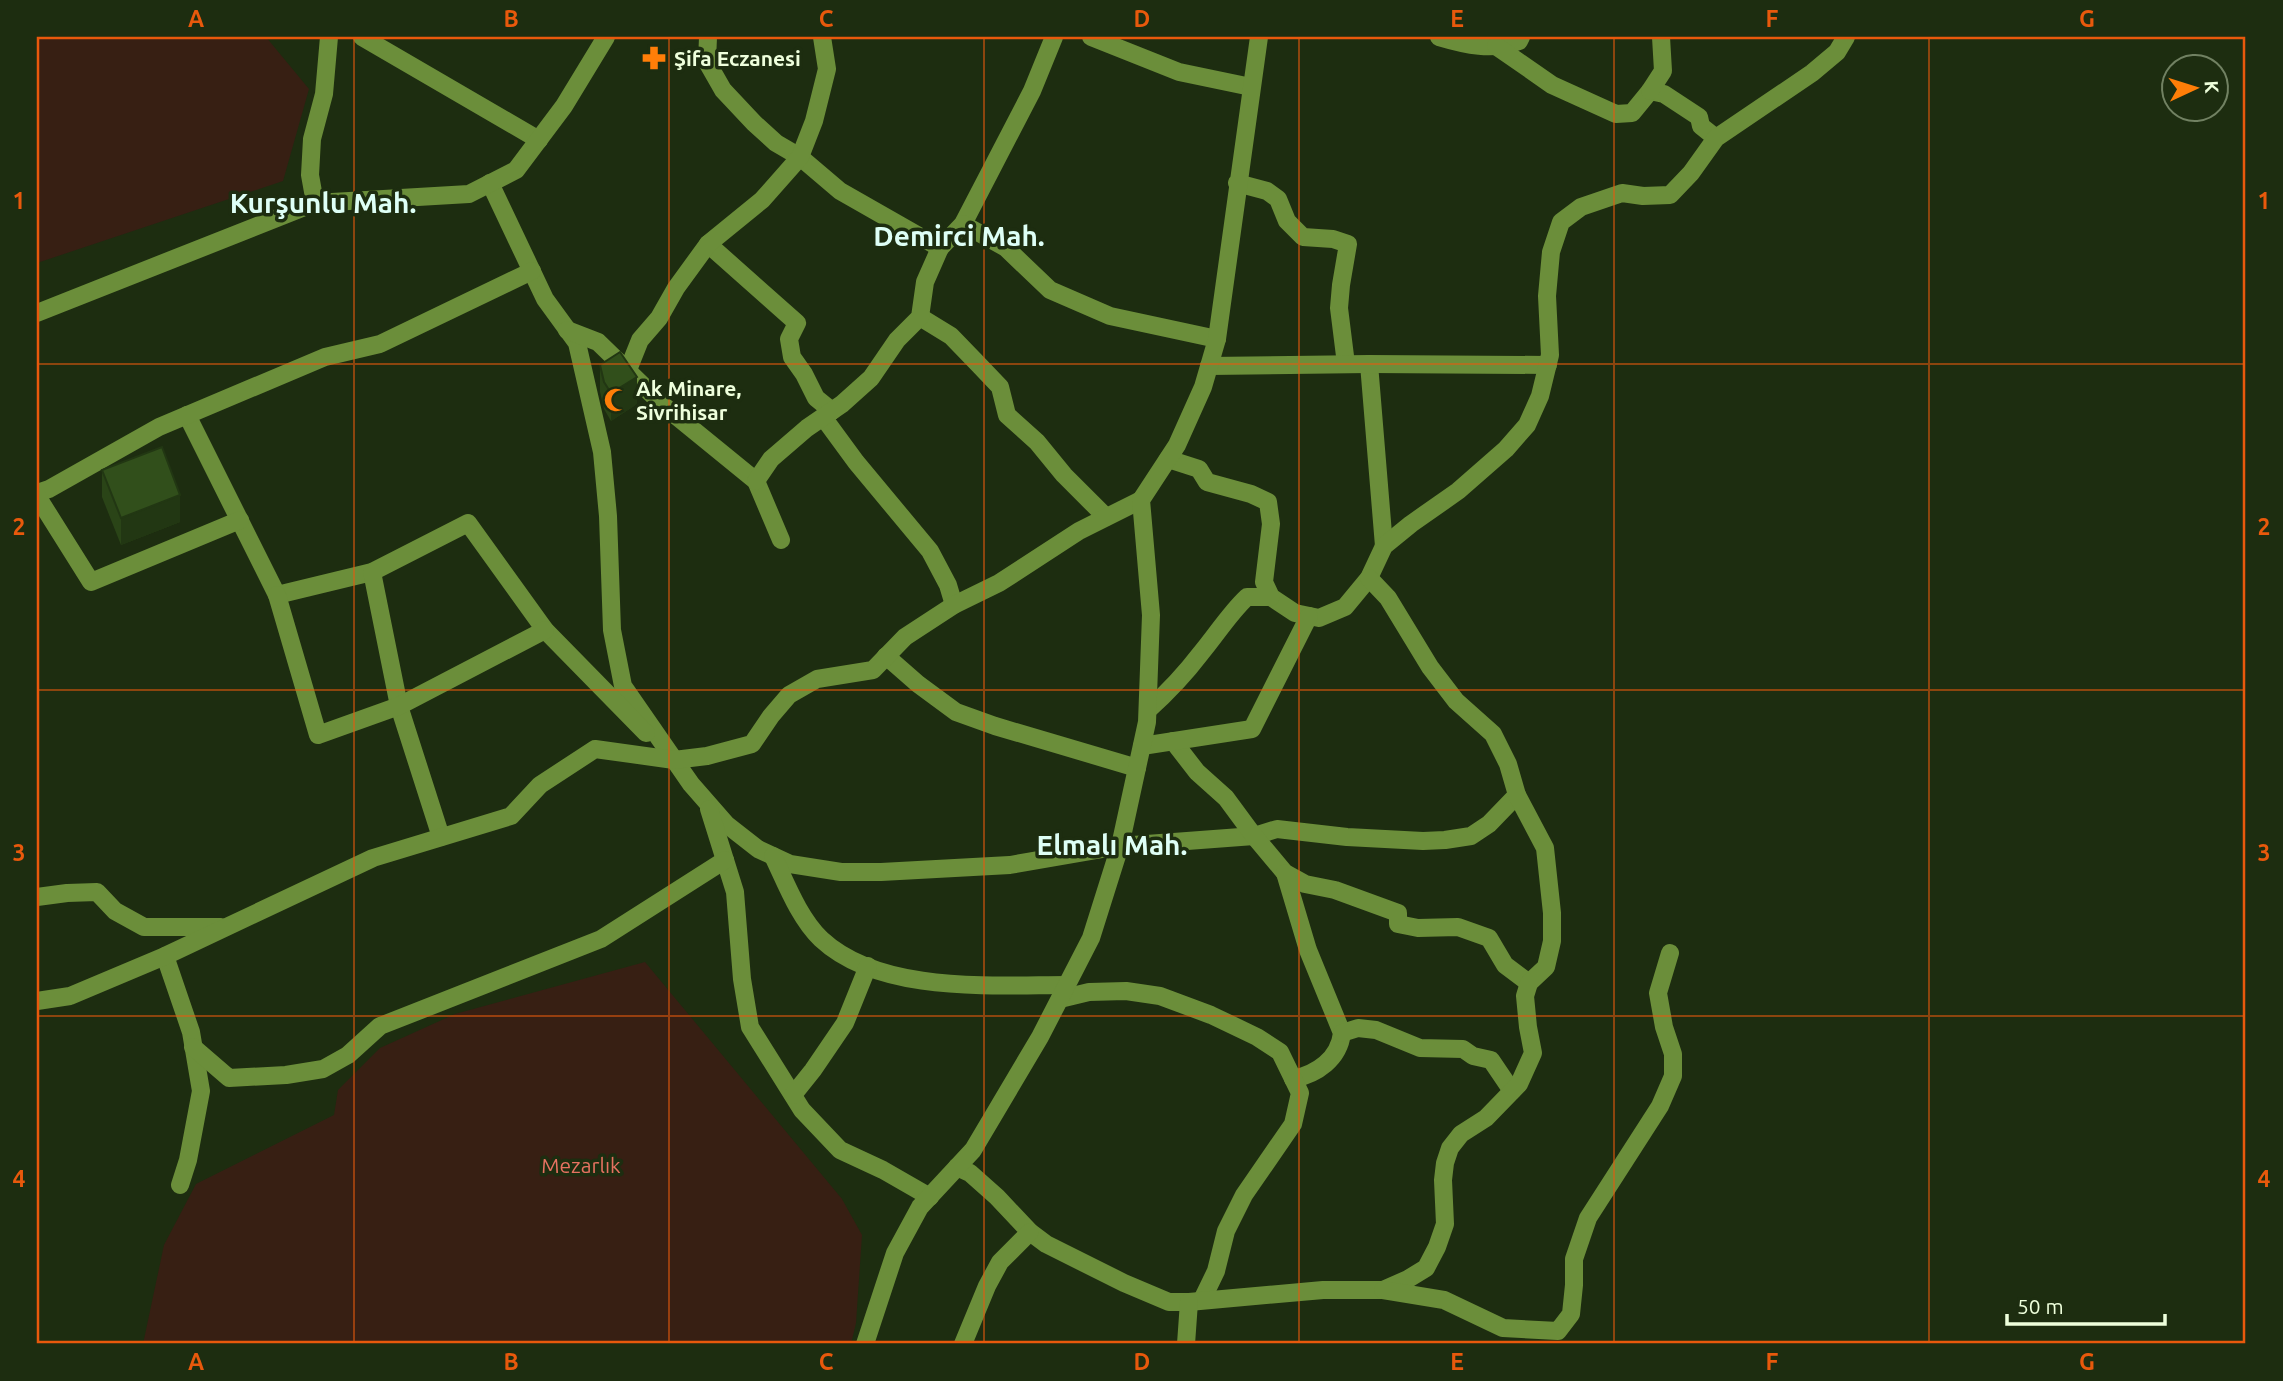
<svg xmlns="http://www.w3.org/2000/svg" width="2283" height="1381" viewBox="0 0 2283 1381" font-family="Ubuntu,sans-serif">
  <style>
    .green { fill: #371f13 }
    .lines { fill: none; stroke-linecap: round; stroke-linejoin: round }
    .minor { stroke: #6b8e3a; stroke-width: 18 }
    .wall { fill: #2a4417 }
    .shaded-wall { fill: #223713 }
    .building { fill: #314f1b; stroke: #223713; stroke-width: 2 }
    .grid { fill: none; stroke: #e8590c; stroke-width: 2; stroke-opacity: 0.55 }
    .labels { text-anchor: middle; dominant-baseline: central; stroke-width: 7; stroke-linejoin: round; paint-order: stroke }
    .poi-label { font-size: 21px; font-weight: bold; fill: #eeffdc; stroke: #1d2d10; text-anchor: start }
    .park-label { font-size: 21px; fill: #e67261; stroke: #1d2d10 }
    .district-label { font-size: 28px; font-weight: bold; fill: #defff6; stroke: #1d2d10 }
    .neatline { fill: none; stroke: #e8590c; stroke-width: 2.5 }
    .grid-label { font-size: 23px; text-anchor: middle; font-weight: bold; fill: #e8590c }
  </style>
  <rect width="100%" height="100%" fill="#1d2d10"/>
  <!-- green -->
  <g class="green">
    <path d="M37,37H266L309,89L283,181L37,263Z"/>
    <path d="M645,962L842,1199L862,1235L856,1323L851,1344H143L164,1245L196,1184L334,1115L338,1090L380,1048L455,1014Z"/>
  </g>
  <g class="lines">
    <!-- minor -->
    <g class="minor">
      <path d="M362,37L539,140"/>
      <path d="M708,37L707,62L723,90L754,123L776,143L800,157L840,191L940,248L963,224L1032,91L1054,37"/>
      <path d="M1091,37L1179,72L1251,87"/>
      <path d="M1439,37C1466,45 1492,51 1519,41L1521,37"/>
      <path d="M1496,46L1552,85L1616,114L1632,113L1650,91L1664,94L1699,117L1701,126L1716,138"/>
      <path d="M1650,91L1663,71L1661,37"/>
      <path d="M490,183L545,299L577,343L602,452L608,516L612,630L623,686L691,784L726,824L758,849L790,864L841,872H881L1010,865L1120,846L1254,836L1277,829L1347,837L1423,841L1445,840L1471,836L1489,824L1517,795"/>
      <path d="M1237,183L1267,191L1278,199L1287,221L1303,237L1333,239L1348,244L1341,285L1339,308L1346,364"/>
      <path d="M315,203L310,175L312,139L324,94L329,37"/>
      <path d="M963,224L1006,248L1050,290L1110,316L1217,339"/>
      <path d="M708,244L797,323L789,339L792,357L804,374L816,398L832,411"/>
      <path d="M37,313L315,203L469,194L516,170L564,106L606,37"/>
      <path d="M920,317L951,336L980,366L1000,387L1007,415L1037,442L1064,475L1106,517"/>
      <path d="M567,330L598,342L664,406L756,481L781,540"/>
      <path d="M1369,364L1384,546"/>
      <path d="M1209,366L1369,364L1548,365"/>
      <path d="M628,370L640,340L659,318L676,288L708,244L762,200L800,157L814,121L827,69L822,37"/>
      <path d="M187,415L277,595L372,572L468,523L545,630L646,733"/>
      <path d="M823,417L856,462L930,551L948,585L954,605"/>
      <path d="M1168,459L1199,469L1207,482L1251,494L1268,502L1271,524L1264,582L1271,597L1295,613L1319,618L1345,607L1369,578L1384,546L1411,524L1458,491L1506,449L1527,425L1540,396L1550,355L1547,296L1551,252L1561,222L1581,207L1622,193L1643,196L1670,195L1691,173L1716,138L1812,73L1837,52L1846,37"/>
      <path d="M756,481L771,459L807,428L842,404L871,378L897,340L920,317L925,282L940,248"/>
      <path d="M37,493L49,489L159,427L325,357L380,344L532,271"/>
      <path d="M37,496L91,582L240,520"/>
      <path d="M372,572L399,706L441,837"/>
      <path d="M277,595L318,735L399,706L545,630"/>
      <path d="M886,656L918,684L956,712L995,726L1137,768"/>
      <path d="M1148,710C1167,693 1185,674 1201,653C1217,634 1229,614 1247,597H1271"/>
      <path d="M1173,741L1197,772L1226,798L1254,836L1285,873L1305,884L1335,890L1398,913V924L1418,928L1458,927L1489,938L1505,965L1529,983"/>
      <path d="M1142,746L1252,729L1309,616"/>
      <path d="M709,809L735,892L742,979L750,1027L802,1110L840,1150L883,1170L930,1197"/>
      <path d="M773,856C786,883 799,918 821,939C880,994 992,985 1067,985"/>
      <path d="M1285,873L1308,950L1342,1033C1339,1059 1317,1074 1293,1079"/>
      <path d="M37,897L67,893L97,892L115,911L144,927H221"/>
      <path d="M165,956L191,1032L201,1091L188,1160L180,1185"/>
      <path d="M1060,999L1089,992L1126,991L1160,996L1211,1015L1257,1037L1280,1052L1300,1093L1293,1124L1244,1195L1226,1231L1216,1271L1202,1300"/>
      <path d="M37,1001L70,996L165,956L373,858L511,816L540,785L595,749L674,760L707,756L752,744L771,716L789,695L817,679L873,670L905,637L954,605L999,583L1079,531L1141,500"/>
      <path d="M1342,1033L1358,1028L1376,1030L1420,1048L1463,1049L1473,1056L1491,1060L1512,1091"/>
      <path d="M193,1047L229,1078L286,1075L323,1069L348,1055L380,1026L601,939L725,860"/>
      <path d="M793,1095L813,1070L845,1023L868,966"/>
      <path d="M957,1167L970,1173L997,1197L1030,1232L1046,1244L1124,1283L1169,1302H1189L1323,1290H1383L1408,1279L1426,1268L1437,1247L1445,1224L1443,1180L1445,1163L1450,1148L1461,1134L1486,1118L1519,1084L1533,1053L1528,1027L1525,996L1529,983L1546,967L1552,941V913L1545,848L1517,795L1508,764L1493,734L1456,701L1430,667L1388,598L1369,578"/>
      <path d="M1383,1290L1444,1300L1503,1328L1558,1331L1571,1314L1574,1285V1259L1588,1218L1660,1106L1673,1076V1054L1664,1027L1658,993L1670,953"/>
      <path d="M865,1344L895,1253L920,1207L973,1150L1040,1037L1091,938L1120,846L1147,722L1151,615L1141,500L1177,445L1203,387L1217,339L1259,37"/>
      <path d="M963,1344L987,1286L1000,1262L1030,1232"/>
      <path d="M1186,1344L1189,1302"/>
    </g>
  </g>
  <!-- wall -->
  <g class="wall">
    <path d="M600,365L637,404L611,421L604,409L600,392Z"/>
    <path d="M102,470L180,522L121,545L102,497Z"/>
  </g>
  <!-- shaded-wall -->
  <g class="shaded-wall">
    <path d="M637,377V404L611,421V393Z"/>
    <path d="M180,495V522L121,545V518Z"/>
  </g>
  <!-- building -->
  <g class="building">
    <path d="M620,352L637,377L611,393L604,382L600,365Z"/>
    <path d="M162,447L180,495L121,518L102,470Z"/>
  </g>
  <!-- grid -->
  <path class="grid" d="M354,37V1344M669,37V1344M984,37V1344M1299,37V1344M1614,37V1344M1929,37V1344M37,364H2246M37,690H2246M37,1016H2246"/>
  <!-- icons -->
  <defs>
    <g id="pharmacy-bare" transform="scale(1.89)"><path d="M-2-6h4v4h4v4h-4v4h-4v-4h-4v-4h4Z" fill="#ff7e08" stroke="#1d2d10" stroke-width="2.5" paint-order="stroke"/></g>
    <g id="mosque-bare" transform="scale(1.89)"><path d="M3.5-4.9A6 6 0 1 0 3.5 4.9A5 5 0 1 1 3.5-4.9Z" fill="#ff7e08" stroke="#1d2d10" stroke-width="2.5" paint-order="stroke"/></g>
  </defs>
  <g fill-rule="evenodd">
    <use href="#pharmacy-bare" x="654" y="58"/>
    <use href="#mosque-bare" x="616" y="400"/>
  </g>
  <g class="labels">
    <!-- poi labels -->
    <g class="poi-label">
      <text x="674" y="58">Şifa Eczanesi</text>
      <text x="636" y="388">Ak Minare,<tspan x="636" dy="24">Sivrihisar</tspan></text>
    </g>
    <!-- park labels -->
    <g class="park-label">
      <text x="581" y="1165">Mezarlık</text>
    </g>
    <!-- district labels -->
    <g class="district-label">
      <text x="323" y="202">Kurşunlu Mah.</text>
      <text x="959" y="235">Demirci Mah.</text>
      <text x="1112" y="844">Elmalı Mah.</text>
    </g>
  </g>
  <!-- border -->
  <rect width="2283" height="1381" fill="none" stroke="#1d2d10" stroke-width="77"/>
  <!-- north arrow -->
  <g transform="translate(2195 88) rotate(86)"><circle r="33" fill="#1d2d10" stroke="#718162" stroke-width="2"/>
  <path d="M0-5L12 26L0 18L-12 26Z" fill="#ff7e08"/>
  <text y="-10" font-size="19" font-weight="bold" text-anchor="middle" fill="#eeffdc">K</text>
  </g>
  <!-- scale -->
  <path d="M2007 1314v10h158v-10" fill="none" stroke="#eeffdc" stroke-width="3.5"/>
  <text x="2017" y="1314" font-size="21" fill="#eeffdc" stroke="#1d2d10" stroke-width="5" paint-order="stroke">50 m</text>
  <rect x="38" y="38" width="2206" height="1304" class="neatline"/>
  <g class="grid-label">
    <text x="196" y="27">A</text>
    <text x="511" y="27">B</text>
    <text x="826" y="27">C</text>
    <text x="1142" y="27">D</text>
    <text x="1457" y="27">E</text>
    <text x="1772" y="27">F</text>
    <text x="2087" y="27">G</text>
    <text x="19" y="209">1</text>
    <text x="2264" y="209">1</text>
    <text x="19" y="535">2</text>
    <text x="2264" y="535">2</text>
    <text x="19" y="861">3</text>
    <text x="2264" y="861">3</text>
    <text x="19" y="1187">4</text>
    <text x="2264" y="1187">4</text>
    <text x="196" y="1370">A</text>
    <text x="511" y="1370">B</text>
    <text x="826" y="1370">C</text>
    <text x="1142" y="1370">D</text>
    <text x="1457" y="1370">E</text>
    <text x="1772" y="1370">F</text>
    <text x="2087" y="1370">G</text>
  </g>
</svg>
